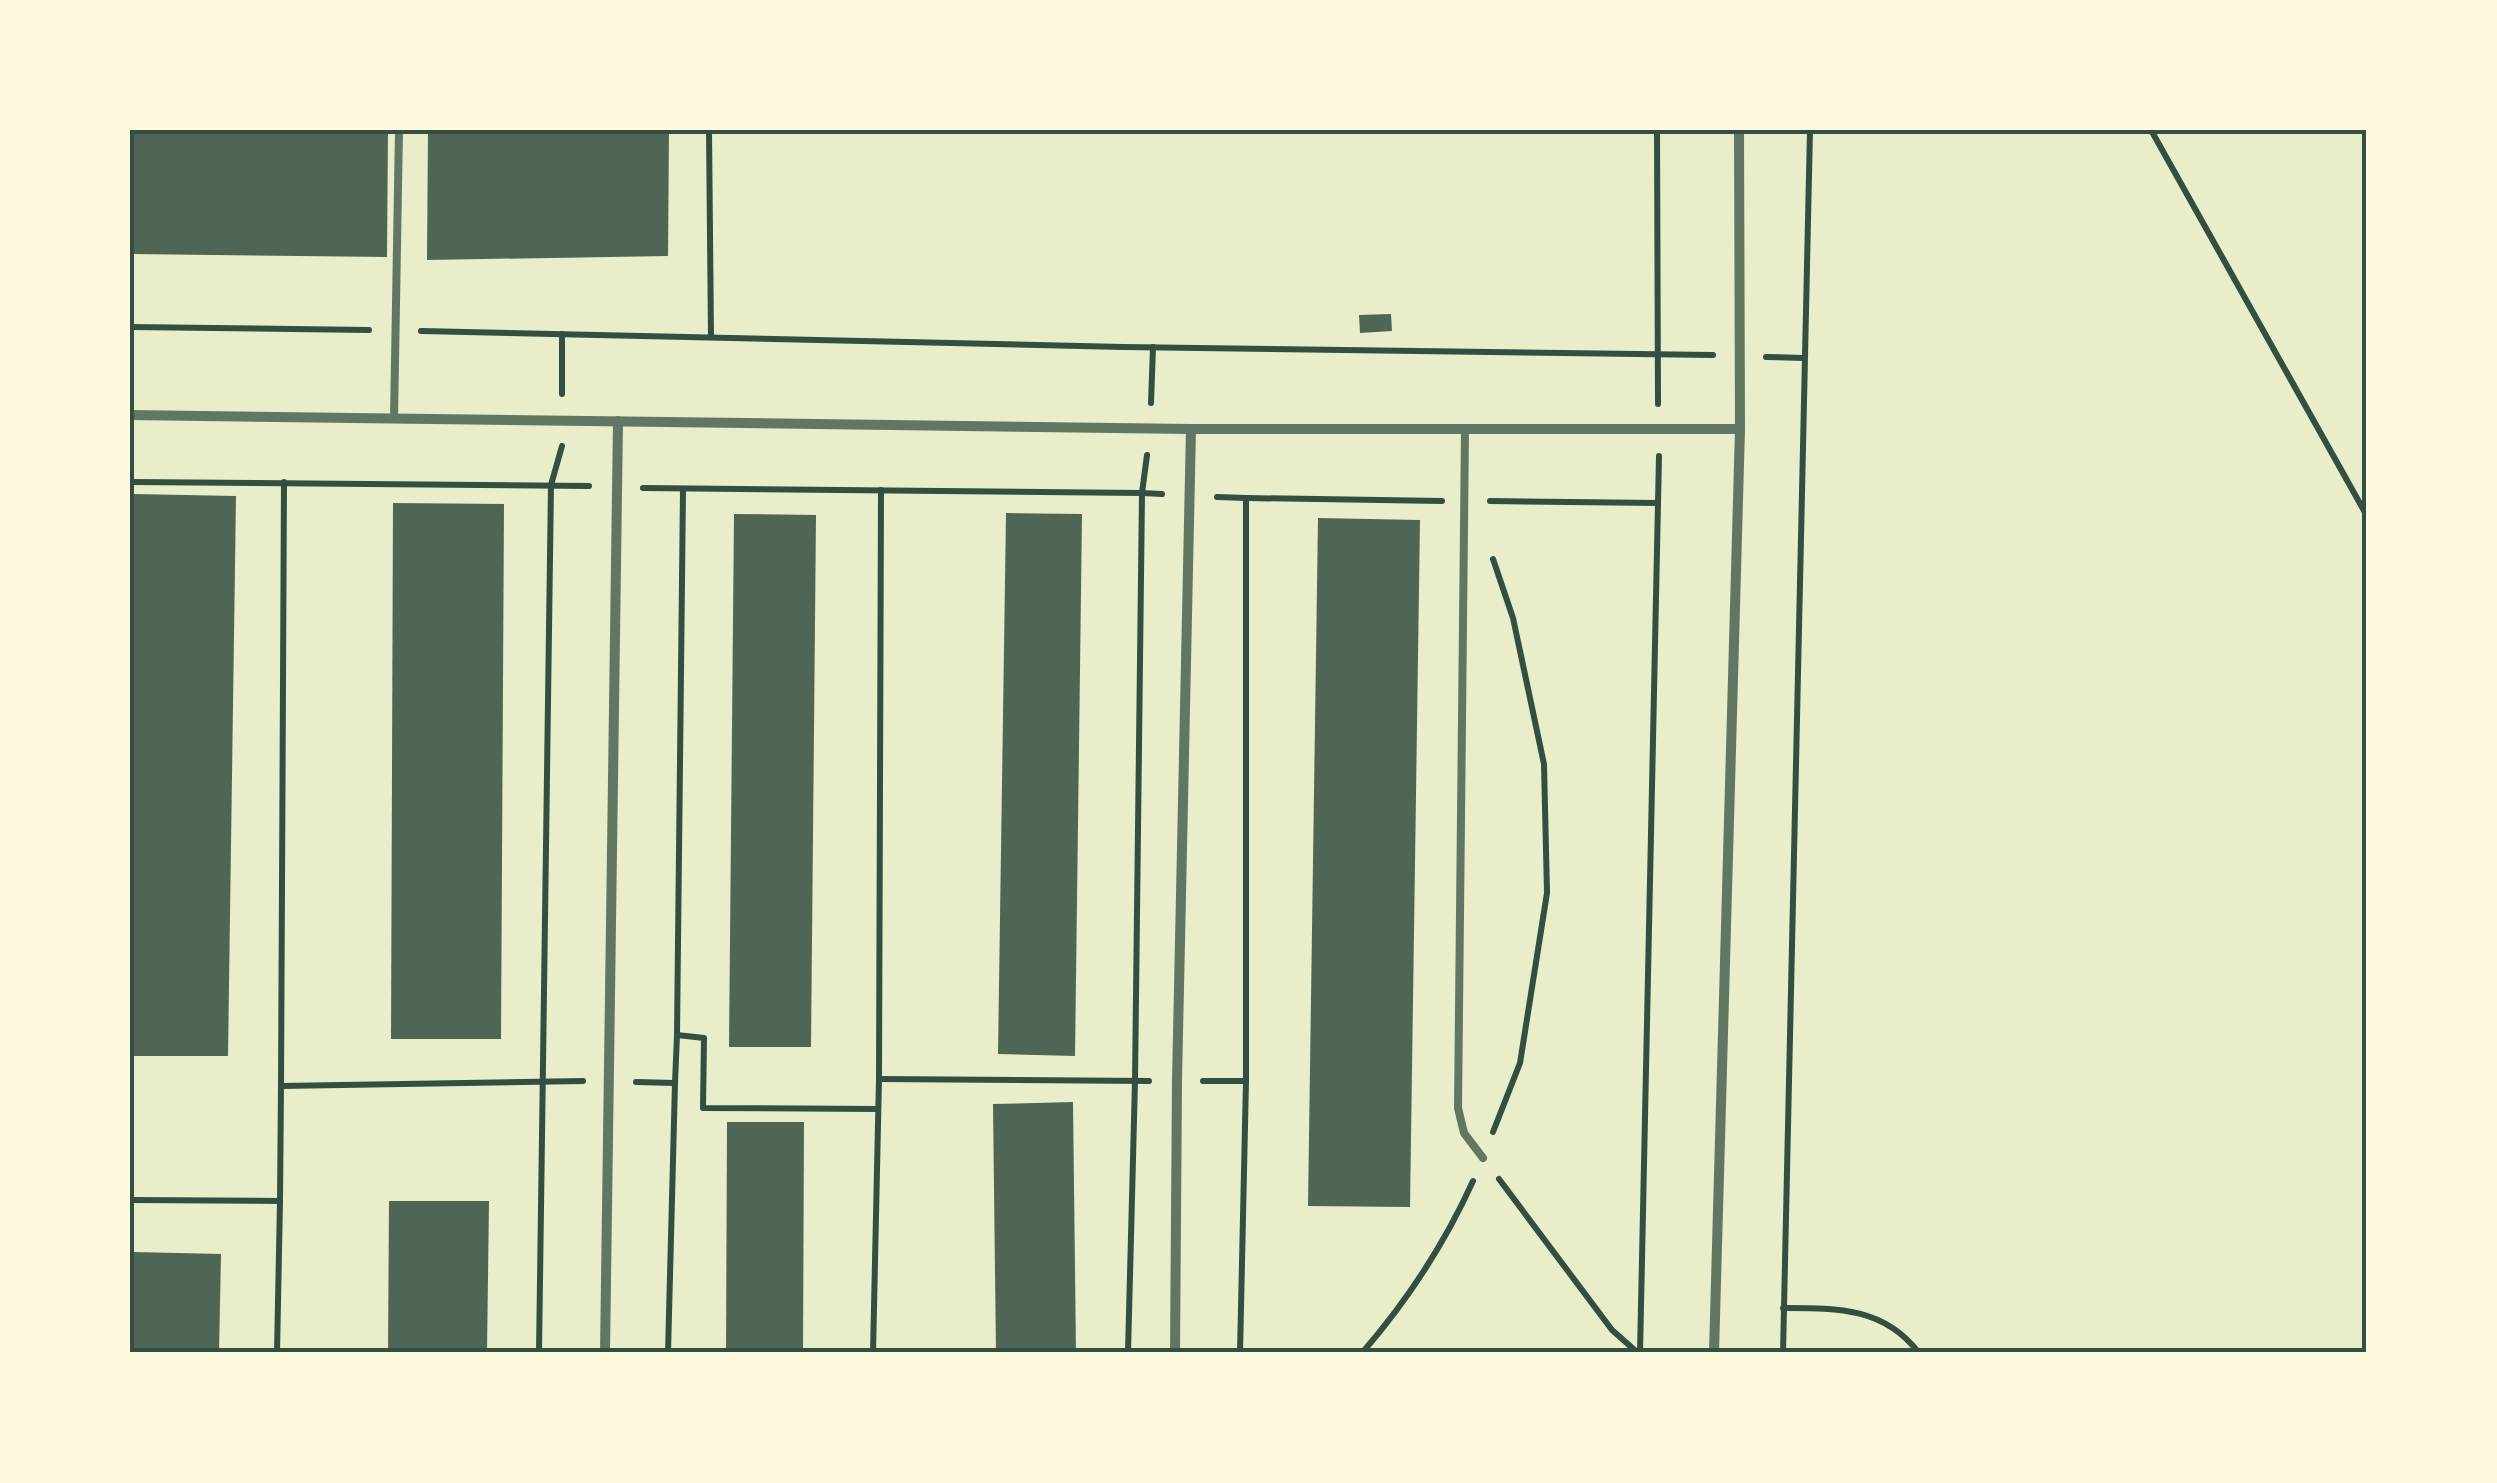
<svg xmlns="http://www.w3.org/2000/svg" width="2497" height="1483" viewBox="0 0 2497 1483" font-family="Roboto,sans-serif">
  <style>
    .building { fill: #4f6655 }
    .lines { fill: none; stroke-linecap: round; stroke-linejoin: round }
    .path { stroke: #344e41; stroke-width: 6 }
    .service { stroke: #617663; stroke-width: 8 }
    .minor { stroke: #617663; stroke-width: 10 }
    .neatline { fill: none; stroke: #344e41; stroke-width: 4 }
  </style>
  <rect width="100%" height="100%" fill="#e9edc9"/>
  <!-- building -->
  <g class="building">
    <path d="M130,130H388L387,257L130,254Z"/>
    <path d="M428,130H669L668,256L427,260Z"/>
    <path d="M1391,314L1392,331L1360,333L1359,315Z"/>
    <path d="M134,494L236,496L228,1056H130Z"/>
    <path d="M393,503L504,504L501,1039H391Z"/>
    <path d="M1006,513L1082,514L1075,1056L998,1054Z"/>
    <path d="M734,514L816,515L811,1047H729Z"/>
    <path d="M1318,518L1420,520L1410,1207L1308,1206Z"/>
    <path d="M1073,1102L1076,1353H996L993,1104Z"/>
    <path d="M727,1122H804L803,1353H726Z"/>
    <path d="M389,1201H489L487,1353H388Z"/>
    <path d="M134,1252L221,1254L219,1353H132Z"/>
  </g>
  <g class="lines">
    <!-- path -->
    <g class="path">
      <path d="M709,130L711,337"/>
      <path d="M1657,130L1658,404"/>
      <path d="M2151,130L2367,516"/>
      <path d="M130,327L369,330"/>
      <path d="M421,331L1123,347L1713,355"/>
      <path d="M562,334V394"/>
      <path d="M1766,357L1804,358"/>
      <path d="M1151,403L1153,347"/>
      <path d="M1147,455L1142,493L1162,494"/>
      <path d="M130,482L589,486"/>
      <path d="M643,488L1142,493L1135,1081L1128,1353"/>
      <path d="M1217,497L1246,498V1081L1240,1353"/>
      <path d="M1246,498L1442,501"/>
      <path d="M1490,501L1658,503"/>
      <path d="M1493,559L1513,618L1544,764L1547,893L1520,1063L1493,1132"/>
      <path d="M677,1035L683,489"/>
      <path d="M879,1079L1149,1081"/>
      <path d="M1203,1081H1246"/>
      <path d="M636,1082L675,1083L677,1035L704,1038L703,1108L878,1109"/>
      <path d="M281,1086L284,482"/>
      <path d="M1499,1179L1612,1330L1638,1353"/>
      <path d="M130,1200L280,1201L281,1086L583,1081"/>
      <path d="M1783,1308C1837,1308 1884,1307 1919,1353"/>
      <path d="M277,1353L280,1201"/>
      <path d="M539,1353L551,485L562,446"/>
      <path d="M668,1353L675,1083"/>
      <path d="M873,1353L879,1079L881,490"/>
      <path d="M1362,1353C1407,1301 1445,1243 1473,1181"/>
      <path d="M1640,1353L1659,456"/>
      <path d="M1783,1353L1810,130"/>
    </g>
    <!-- service -->
    <g class="service">
      <path d="M394,419L399,130"/>
      <path d="M1465,429L1458,1108L1464,1133L1483,1158"/>
    </g>
    <!-- minor -->
    <g class="minor">
      <path d="M130,415L1191,429H1740"/>
      <path d="M605,1353L618,421"/>
      <path d="M1175,1353L1177,1081L1191,429"/>
      <path d="M1714,1353L1740,429L1739,130"/>
    </g>
  </g>
  <!-- border -->
  <rect width="2497" height="1483" fill="none" stroke="#fefae0" stroke-width="265"/>
  <rect x="132" y="132" width="2232" height="1218" class="neatline"/>
</svg>
